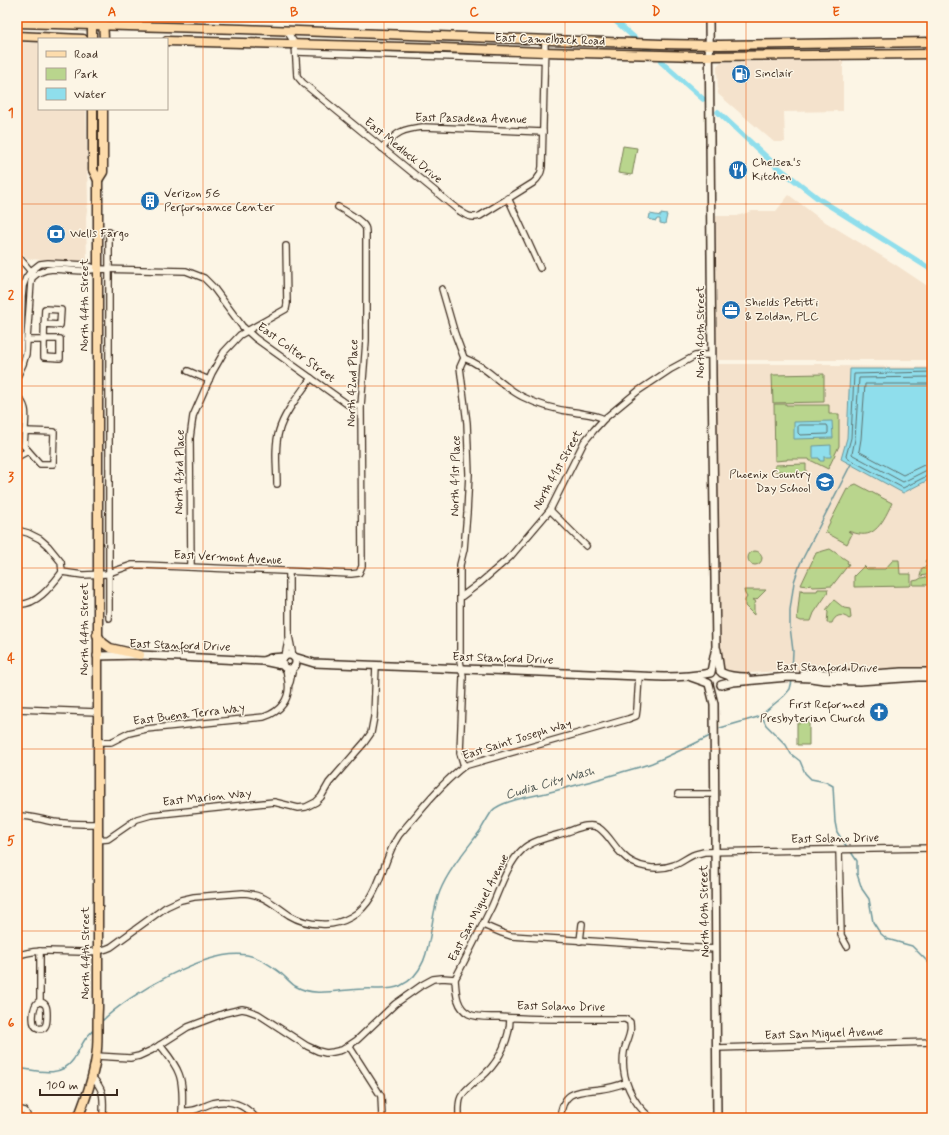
<svg xmlns="http://www.w3.org/2000/svg" width="949" height="1135" viewBox="0 0 949 1135" font-family="Mynerve,sans-serif">
  <style>
    .built { fill: #f4e2cc }
    .green { fill: #b9d58d; stroke: #7a8056 }
    .water { fill: #8fdeec; stroke: #6d969a }
    .lines { fill: none; stroke-linecap: round; stroke-linejoin: round }
    .shore { stroke: #5d7270; stroke-width: 1 }
    .stream { stroke: #6d969a; stroke-width: 1.5 }
    .canal { stroke: #8fdeec; stroke-width: 5.5 }
    .street-casing { stroke: #3b2a1e; stroke-width: 8 }
    .secondary-casing { stroke: #3b2a1e; stroke-width: 10 }
    .primary-casing { stroke: #3b2a1e; stroke-width: 11 }
    .street { stroke: #fcf5e5; stroke-width: 5.5 }
    .secondary { stroke: #fcf5e5; stroke-width: 7 }
    .primary { stroke: #fddcac; stroke-width: 8 }
    .grid { fill: none; stroke: #e8590c; stroke-width: 1; stroke-opacity: 0.55 }
    .labels { text-anchor: middle; dominant-baseline: central; stroke-width: 3; stroke-linejoin: round; paint-order: stroke }
    .street-label { font-size: 12px; fill: #3b2a1e; stroke: #fcf5e5 }
    .poi-label { font-size: 12px; fill: #3b2a1e; stroke: #fcf5e5; text-anchor: start }
    .water-label { font-size: 13px; font-style: italic; fill: #505752; stroke: #fcf5e5 }
    .neatline { fill: none; stroke: #e8590c; stroke-width: 1.5 }
    .grid-label { font-size: 13px; text-anchor: middle; font-weight: bold; fill: #e8590c }
  </style>
  <rect width="100%" height="100%" fill="#fcf5e5"/>
  <filter id="ink" filterUnits="userSpaceOnUse"><feTurbulence type="fractalNoise" baseFrequency=".025" numOctaves="2"/><feDisplacementMap in="SourceGraphic" scale="8" xChannelSelector="R" yChannelSelector="G"/><feConvolveMatrix kernelMatrix="1 2 1 2 8 2 1 2 1" color-interpolation-filters="sRGB"/></filter>
  <g filter="url(#ink)">
    <!-- built -->
    <g class="built">
      <path d="M108,17H197V25L114,21Z"/>
      <path d="M17,42L39,43V109H86L88,204L86,217L87,262L28,259L17,248Z"/>
      <path d="M843,60V111L784,112L785,142H774L718,94L717,66L721,62Z"/>
      <path d="M789,195L819,218L893,263L932,289V360H717L716,216H737L752,211H776Z"/>
      <path d="M717,364H831L832,366L932,367V669L851,672L820,671H780L734,674L723,670L720,657L717,522Z"/>
    </g>
    <!-- green -->
    <g class="green">
      <path d="M623,146L637,148L632,175L618,173Z"/>
      <path d="M824,374V402L773,403L772,375Z"/>
      <path d="M774,404H786V405H829V414H839V446L828,469L812,461H810L809,459H787V460L775,461Z"/>
      <path d="M806,464V473L784,474L783,471H775V465Z"/>
      <path d="M856,484L892,503C887,513 881,528 870,533C863,536 854,533 848,531L852,534L847,544L825,532L847,489L849,490L851,486Z"/>
      <path d="M830,549L848,561L847,563L849,564L832,586L813,587L809,584L807,586L801,585L816,553Z"/>
      <circle cx="755" cy="558" r="7"/>
      <path d="M930,556H932V574L920,576L921,573V569L928,565L925,561Z"/>
      <path d="M893,560H899L900,574H911V585L910,586L854,587V576L864,566L867,569H885Z"/>
      <path d="M932,576V585H913V581L918,580L921,578Z"/>
      <path d="M818,589H828L827,594L814,613L811,621H801L797,619L800,590H802L803,591H817Z"/>
      <path d="M744,590H766L756,600L752,599L756,602L754,605V615L745,606V600L747,597L745,594Z"/>
      <path d="M834,600L844,608L850,609L851,618L849,619C842,613 835,615 832,623H827L828,612L826,610Z"/>
      <path d="M809,722V745H797V723Z"/>
    </g>
    <!-- water -->
    <g class="water">
      <path d="M650,214L661,216V214L667,215L665,224L660,223V219H657L656,221L649,219Z"/>
      <path d="M850,369H932V478L903,493L841,459L847,438Z"/>
      <path d="M832,421L833,438L794,439V422Z"/>
      <path d="M831,445V457H824V461H820L819,458H813V446Z"/>
    </g>
    <g class="lines">
      <!-- shore -->
      <g class="shore">
        <path d="M932,372L854,374L851,438L846,456L847,458L903,488L929,475H932"/>
        <path d="M932,377L859,378L855,439L852,454L853,455L903,482L927,470H932"/>
        <path d="M932,384H865L861,439L859,451L860,452L903,475L924,465L932,464"/>
        <path d="M800,425H827L828,427V433L827,434L800,435L798,433V427Z"/>
      </g>
      <!-- stream -->
      <g class="stream">
        <path d="M792,670L793,651L790,627V610L794,582L800,564L851,464"/>
        <path d="M761,714L766,725L786,745L791,754L800,761L805,773L811,779L826,782L833,786L835,822L837,832L847,847"/>
        <path d="M717,730L720,728L758,717L767,710L784,696L790,689L792,681"/>
        <path d="M851,852L857,861V874L862,889L869,899L873,922L880,933L887,939L912,946L932,966"/>
        <path d="M101,1022C129,994 207,948 247,955C258,957 269,964 278,971C284,975 288,981 295,986C315,998 341,989 363,989C375,988 389,991 400,986C436,970 427,921 440,891C449,869 466,850 480,831C484,824 488,817 492,811C500,801 533,796 546,793C569,787 593,781 616,774C628,770 641,767 652,763C671,755 690,746 708,737L712,734"/>
        <path d="M17,1068C35,1070 60,1079 73,1060C78,1053 81,1045 86,1038C88,1035 92,1032 94,1029"/>
      </g>
      <!-- canal -->
      <g class="canal">
        <path d="M611,17L654,55"/>
        <path d="M661,62L703,99"/>
        <path d="M718,112L775,165L819,199L932,270"/>
      </g>
      <!-- street casing -->
      <g class="street-casing">
        <g id="street">
          <path d="M287,31L295,44L297,76L303,83L458,210C466,215 470,219 480,216L533,183C539,178 541,174 542,167L545,40"/>
          <path d="M296,52L544,60"/>
          <path d="M382,148C397,132 402,129 423,127L543,132"/>
          <path d="M508,198L540,268"/>
          <path d="M17,255L33,274"/>
          <path d="M442,289L455,334L464,358L460,367L467,423L469,474L467,513L464,549L460,565V661L463,676L460,753L464,766"/>
          <path d="M27,340H44L46,339H60V358L44,357C44,341 44,325 45,309L61,310L60,325L44,324"/>
          <path d="M464,358C487,366 502,387 523,397C539,405 557,410 574,412C584,414 594,414 604,419L638,391L671,369L695,356L704,355H712"/>
          <path d="M17,362L20,352L21,340L22,297L23,286L26,278L31,271L40,264L48,263L86,265L97,269"/>
          <path d="M188,371L209,380"/>
          <path d="M17,377L23,364L26,354L31,282L32,278L38,273L46,270L53,269L83,271L97,269L186,271L204,278L213,287L242,326L255,338L347,404L361,406"/>
          <path d="M17,396C29,408 25,416 25,431"/>
          <path d="M25,431L54,432L53,464H40L24,446Z"/>
          <path d="M17,457L28,451"/>
          <path d="M277,484C277,467 274,448 279,431C284,413 300,394 311,378"/>
          <path d="M550,510L586,546"/>
          <path d="M17,530L28,533L40,539L48,546L61,562L62,572"/>
          <path d="M191,567L190,438L193,416L212,373L224,352L240,335L286,309L287,304L286,246"/>
          <path d="M62,572L83,575L106,574L132,565H142L351,574L359,573L362,566L361,406L366,341V233C366,231 366,228 365,227C362,221 344,210 338,207"/>
          <path d="M289,572V636L293,656"/>
          <path d="M461,597L481,582L510,557L550,510L584,442L594,430L604,419"/>
          <path d="M17,604C36,607 52,585 62,572"/>
          <path d="M109,618V232"/>
          <path d="M285,656L288,641"/>
          <path d="M289,684L290,682L293,668"/>
          <path d="M17,709L97,712"/>
          <path d="M97,742H111L129,733L146,729L264,717C280,712 291,699 288,681C287,677 287,673 286,669"/>
          <path d="M678,794H715"/>
          <path d="M17,816C29,815 42,820 54,822C68,824 83,824 97,824"/>
          <path d="M97,840L108,839L137,819L151,815L274,802L298,808L306,807L316,802L321,797L329,783L364,743L371,733L374,717L376,665"/>
          <path d="M839,850L841,935L847,946"/>
          <path d="M483,925L502,933L511,936L716,949"/>
          <path d="M580,941L582,924"/>
          <path d="M17,956C45,944 85,959 111,947L166,907L181,900L194,897L243,893C266,895 272,904 289,915C299,921 311,924 321,924C331,925 342,922 351,917C381,900 381,861 399,835C405,828 411,821 417,814C431,797 446,780 464,766L628,719L636,716L637,709L639,676"/>
          <path d="M455,979C456,992 456,1007 469,1014C477,1018 490,1017 499,1017C541,1020 583,1019 625,1019L630,1022C630,1025 631,1029 630,1032C629,1039 625,1045 624,1052C620,1077 632,1103 651,1118"/>
          <path d="M38,1002C47,1002 47,1008 47,1015C47,1021 47,1031 38,1028C30,1025 33,1006 38,1002Z"/>
          <path d="M40,1002V951"/>
          <path d="M160,1045C167,1054 175,1063 179,1074C184,1087 182,1104 182,1118"/>
          <path d="M349,1046L381,1096L382,1118"/>
          <path d="M717,1048L932,1042"/>
          <path d="M96,1056L130,1058L139,1056L152,1050L188,1027L225,1013L242,1009L247,1010L258,1014L307,1046L318,1051L326,1053L333,1052L342,1050L357,1040L395,1004L422,985L433,979L442,978L455,979C468,955 480,930 492,906C500,888 508,863 522,850C532,840 554,836 567,832C576,829 590,822 599,828C609,835 614,847 623,855C635,868 658,871 674,865C681,863 686,858 693,855C696,854 700,853 704,852L932,848"/>
          <path d="M92,1077C106,1092 103,1099 103,1118"/>
          <path d="M17,1109L25,1111L27,1115V1118"/>
          <path d="M182,1111C196,1112 200,1107 213,1103C230,1099 245,1105 256,1118"/>
          <path d="M459,1118C459,1111 458,1103 461,1097C466,1087 478,1081 486,1073C500,1060 510,1037 510,1018"/>
          <path d="M560,1118C563,1089 578,1092 601,1089C610,1088 618,1085 626,1083"/>
        </g>
      </g>
      <!-- secondary casing -->
      <g class="secondary-casing">
        <g id="secondary">
          <path d="M709,17L712,376L716,647L711,672"/>
          <path d="M717,650L720,671"/>
          <circle cx="289" cy="662" r="7"/>
          <path d="M97,656L140,655L263,661L282,665"/>
          <path d="M294,657L314,663L664,677C680,677 695,676 710,673"/>
          <path d="M263,661L271,658L284,657"/>
          <path d="M722,673C730,677 738,677 746,677"/>
          <path d="M804,673L858,675L902,672H932"/>
          <path d="M691,677L708,683"/>
          <path d="M709,684L714,704L717,1118"/>
          <path d="M721,685L733,682L788,677L811,678L824,680L859,681L918,677H932"/>
        </g>
      </g>
      <!-- primary casing -->
      <g class="primary-casing">
        <g id="primary">
          <path d="M103,17L104,39"/>
          <path d="M17,23L241,29L661,44L720,45L932,42"/>
          <path d="M17,36L83,39"/>
          <path d="M92,39V17"/>
          <path d="M167,41L442,48L544,52L699,56L932,54"/>
          <path d="M98,180L103,172V109"/>
          <path d="M97,635L103,643L110,648L140,655"/>
          <path d="M78,1118C87,1096 95,1073 97,1049C98,1036 97,1022 98,1008V180L93,170V109"/>
        </g>
      </g>
      <!-- street -->
      <use href="#street" class="street"/>
      <!-- secondary -->
      <use href="#secondary" class="secondary"/>
      <!-- primary -->
      <use href="#primary" class="primary"/>
    </g>
  </g>
  <!-- grid -->
  <path class="grid" d="M203,17V1118M384,17V1118M565,17V1118M746,17V1118M17,204H932M17,386H932M17,568H932M17,749H932M17,931H932"/>
  <!-- icons -->
  <defs>
    <g id="fuel-disc" transform="scale(1)"><circle r="9.5" fill="#1f6fb2" stroke="#fcf5e5"/><path d="M-5.5-6h7V0h2V4h1.3V-2.5L3-4.5l.8-.8L6-3V5H2.5V1h-1V6h-7ZM-4.2-4.7v3.2H.2V-4.7Z" fill="#fff"/></g>
    <g id="restaurant-disc" transform="scale(1)"><circle r="9.5" fill="#1f6fb2" stroke="#fcf5e5"/><path d="M-5-6h1v4h1v-4h1v4h1v-4h1v5L-1.5 .5V6h-2V.5L-5-1ZM5-6V6H3V1.5H1.5Q1.5-4 5-6Z" fill="#fff"/></g>
    <g id="building-disc" transform="scale(1)"><circle r="9.5" fill="#1f6fb2" stroke="#fcf5e5"/><path d="M-4-6H4V6H1V3H-1V6H-4ZM-2.5-4.3h1.7v1.8h-1.7ZM.8-4.3h1.7v1.8H.8ZM-2.5-1h1.7V.8h-1.7ZM.8-1h1.7V.8H.8Z" fill="#fff"/></g>
    <g id="bank-disc" transform="scale(1)"><circle r="9.5" fill="#1f6fb2" stroke="#fcf5e5"/><path d="M-6-4H6V4H-6ZM0-2.3a2.3 2.3 0 1 0 0 4.6a2.3 2.3 0 1 0 0-4.6Z" fill="#fff"/></g>
    <g id="office-disc" transform="scale(1)"><circle r="9.5" fill="#1f6fb2" stroke="#fcf5e5"/><path d="M-6-3h4V-5.5h4V-3h4V5H-6ZM-1-4.5V-3h2v-1.5ZM-6 0V1H6V0Z" fill="#fff"/></g>
    <g id="school-disc" transform="scale(1)"><circle r="9.5" fill="#1f6fb2" stroke="#fcf5e5"/><path d="M0-5L7-2L0 1L-7-2ZM-4 1L0 2.5L4 1V4Q0 6-4 4Z" fill="#fff"/></g>
    <g id="church-disc" transform="scale(1)"><circle r="9.5" fill="#1f6fb2" stroke="#fcf5e5"/><path d="M-1.2-6h2.4v3.5h3.3v2.4h-3.3V6h-2.4V-.1h-3.3v-2.4h3.3Z" fill="#fff"/></g>
  </defs>
  <g fill-rule="evenodd">
    <use href="#fuel-disc" x="741" y="74"/>
    <use href="#restaurant-disc" x="738" y="170"/>
    <use href="#building-disc" x="150" y="201"/>
    <use href="#bank-disc" x="56" y="234"/>
    <use href="#office-disc" x="731" y="310"/>
    <use href="#school-disc" x="825" y="482"/>
    <use href="#church-disc" x="879" y="712"/>
  </g>
  <g class="labels">
    <!-- street labels -->
    <g class="street-label">
      <text transform="translate(550 40) rotate(2)">East Camelback Road</text>
      <text transform="translate(471 119) rotate(1)">East Pasadena Avenue</text>
      <text transform="translate(403 151) rotate(39)">East Medlock Drive</text>
      <text transform="translate(85 305) rotate(-90)">North 44th Street</text>
      <text transform="translate(701 332) rotate(-90)">North 40th Street</text>
      <text transform="translate(296 353) rotate(36)">East Colter Street</text>
      <text transform="translate(353 383) rotate(-88)">North 42nd Place</text>
      <text transform="translate(558 470) rotate(-61)">North 41st Street</text>
      <text transform="translate(180 472) rotate(-89)">North 43rd Place</text>
      <text transform="translate(456 476) rotate(-89)">North 41st Place</text>
      <text transform="translate(228 558) rotate(3)">East Vermont Avenue</text>
      <text transform="translate(85 629) rotate(-90)">North 44th Street</text>
      <text transform="translate(180 646) rotate(2)">East Stanford Drive</text>
      <text transform="translate(503 659) rotate(2)">East Stanford Drive</text>
      <text transform="translate(827 668) rotate(1)">East Stanford Drive</text>
      <text transform="translate(189 715) rotate(-7)">East Buena Terra Way</text>
      <text transform="translate(517 740) rotate(-17)">East Saint Joseph Way</text>
      <text transform="translate(207 798) rotate(-6)">East Marion Way</text>
      <text transform="translate(835 839) rotate(-1)">East Solano Drive</text>
      <text transform="translate(479 908) rotate(-63)">East San Miguel Avenue</text>
      <text transform="translate(705 911) rotate(-91)">North 40th Street</text>
      <text transform="translate(86 953) rotate(-90)">North 44th Street</text>
      <text transform="translate(561 1007) rotate(1)">East Solano Drive</text>
      <text transform="translate(824 1034) rotate(-2)">East San Miguel Avenue</text>
    </g>
    <!-- poi labels -->
    <g class="poi-label">
      <text x="755" y="74">Sinclair</text>
      <text x="752" y="163">Chelsea's<tspan x="752" dy="14">Kitchen</tspan></text>
      <text x="164" y="194">Verizon 5G<tspan x="164" dy="14">Performance Center</tspan></text>
      <text x="70" y="234">Wells Fargo</text>
      <text x="745" y="303">Shields Petitti<tspan x="745" dy="14">&amp; Zoldan, PLC</tspan></text>
      <text x="811" y="475" text-anchor="end">Phoenix Country<tspan x="811" dy="14">Day School</tspan></text>
      <text x="865" y="705" text-anchor="end">First Reformed<tspan x="865" dy="14">Presbyterian Church</tspan></text>
    </g>
    <!-- water labels -->
    <g class="water-label">
      <text transform="translate(550 783) rotate(-16)">Cudia City Wash</text>
    </g>
  </g>
  <!-- margin -->
  <rect width="949" height="1135" fill="none" stroke="#fcf5e5" stroke-width="44"/>
  <!-- legend -->
  <rect x="38" y="38" width="130" height="72" fill="#fcf5e5" stroke="#afa495"/>
  <rect x="46" y="51" width="20" height="6" fill="#fddcac" stroke="#afa495"/>
  <text x="74" y="58" font-size="12" fill="#3b2a1e">Road</text>
  <rect x="46" y="68" width="20" height="12" fill="#b9d58d" stroke="#afa495"/>
  <text x="74" y="78" font-size="12" fill="#3b2a1e">Park</text>
  <rect x="46" y="88" width="20" height="12" fill="#8fdeec" stroke="#afa495"/>
  <text x="74" y="98" font-size="12" fill="#3b2a1e">Water</text>
  <!-- scale -->
  <path d="M40 1089v6h77v-6" fill="none" stroke="#3b2a1e" stroke-width="2"/>
  <text x="46" y="1089" font-size="12" fill="#3b2a1e" stroke="#fcf5e5" stroke-width="3" paint-order="stroke">100 m</text>
  <rect x="22" y="22" width="905" height="1091" class="neatline"/>
  <g class="grid-label">
    <text x="112" y="16">A</text>
    <text x="294" y="16">B</text>
    <text x="474" y="16">C</text>
    <text x="656" y="16">D</text>
    <text x="836" y="16">E</text>
    <text x="11" y="117">1</text>
    <text x="11" y="299">2</text>
    <text x="11" y="481">3</text>
    <text x="11" y="663">4</text>
    <text x="11" y="845">5</text>
    <text x="11" y="1027">6</text>
  </g>
</svg>
